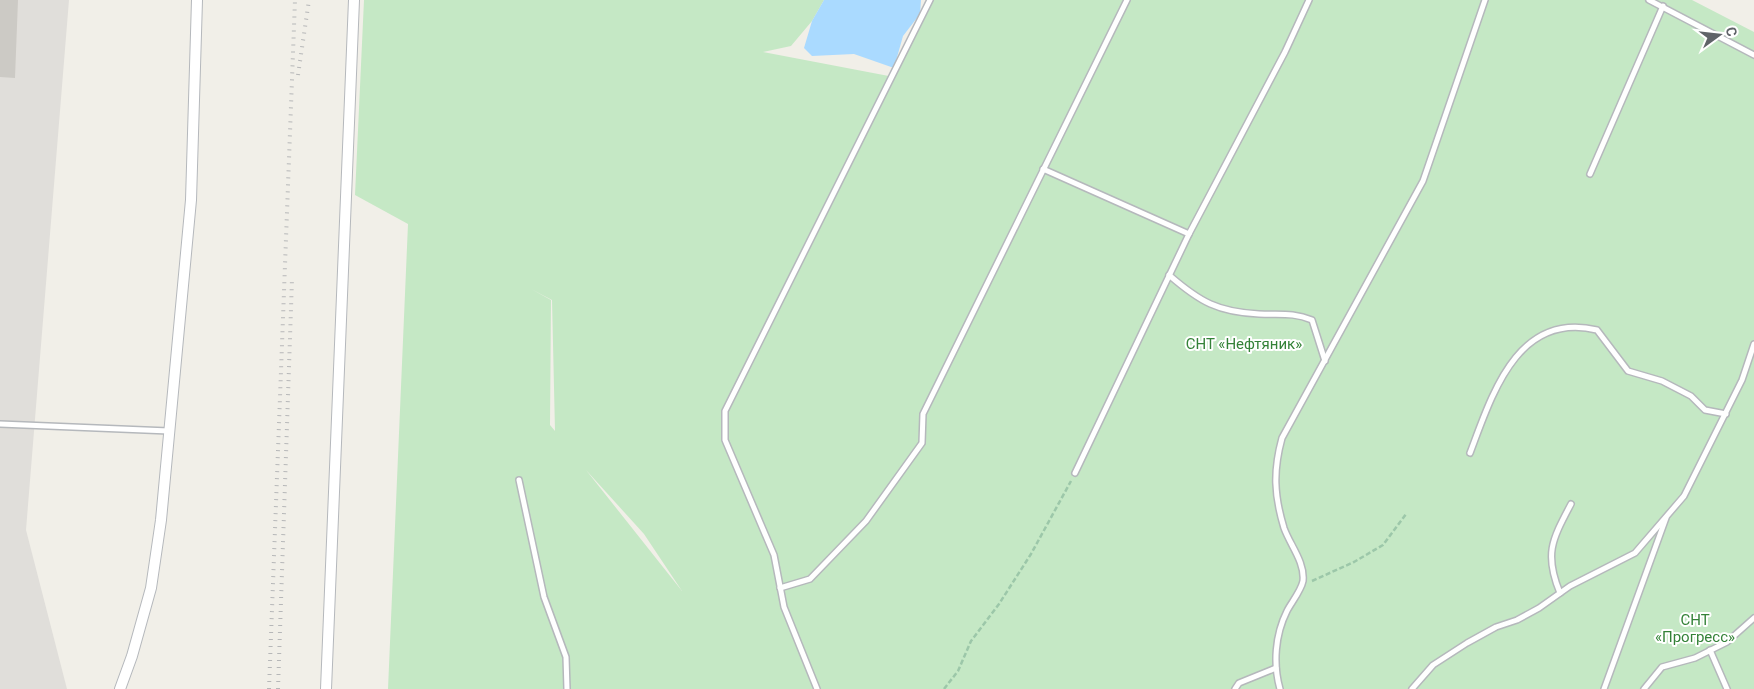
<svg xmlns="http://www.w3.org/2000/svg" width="1754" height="689" viewBox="0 0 1754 689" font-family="Roboto,sans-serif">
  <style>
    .industrial { fill: #e0deda }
    .green { fill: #c5e8c5; fill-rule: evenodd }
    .water { fill: #aadaff }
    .building { fill: #cccac5 }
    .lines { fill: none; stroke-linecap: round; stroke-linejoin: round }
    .service-casing { stroke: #b5b8bc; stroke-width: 8 }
    .minor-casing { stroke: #b5b8bc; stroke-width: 12 }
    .path { stroke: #9cc7a9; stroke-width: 2.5; stroke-dasharray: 5 2.5; stroke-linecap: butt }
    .service { stroke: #fff; stroke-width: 5 }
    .minor { stroke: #fff; stroke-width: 10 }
    .rail { stroke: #b6b7b8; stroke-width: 4; stroke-dasharray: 1 6; stroke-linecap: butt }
    .labels { text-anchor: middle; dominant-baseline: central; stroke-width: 4; stroke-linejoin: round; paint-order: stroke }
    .park-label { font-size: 15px; fill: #348238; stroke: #fff }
  </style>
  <rect width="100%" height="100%" fill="#f1efe8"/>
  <!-- industrial -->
  <path class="industrial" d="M0,0H69L26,530L67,689H0Z"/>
  <!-- green -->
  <path class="green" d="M364,0H824L812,21L791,46L763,52L894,77L928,0H1692L1754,32V689H388L408,224L355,195ZM531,289L552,300L555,431L550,425L551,300ZM586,470L644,534L682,591Z"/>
  <!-- water -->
  <path class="water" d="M824,0H921L920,14L903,36L894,68L854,54L812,56L804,48L812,21Z"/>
  <!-- building -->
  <path class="building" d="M0,0H18L15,78L0,77Z"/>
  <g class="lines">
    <!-- service casing -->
    <g class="service-casing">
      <g id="service">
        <path d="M1649,0L1754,55"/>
        <path d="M1043,169L1189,234"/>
        <path d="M1590,174L1663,6"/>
        <path d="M1169,275C1200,302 1218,312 1259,314C1279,315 1293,312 1312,320L1325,361"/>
        <path d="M0,424L169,431"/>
        <path d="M1470,453C1492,395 1517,311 1597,330L1628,371L1662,381L1691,396L1705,410L1726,414"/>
        <path d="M1075,473L1189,234L1285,52L1309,0"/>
        <path d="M519,480L544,597L566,657L567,689"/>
        <path d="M780,588L810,579L866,521L922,443L923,414L1127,0"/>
        <path d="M1560,593C1544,554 1552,540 1571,504"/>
        <path d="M1710,650L1727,689"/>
        <path d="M817,689L784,607L774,555L725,440V411L930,0"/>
        <path d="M1235,689L1239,683L1276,668"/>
        <path d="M1280,689C1273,664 1275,635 1287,611C1291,603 1301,591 1303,581C1305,562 1290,545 1284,528C1274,495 1273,471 1282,438L1423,181L1485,0"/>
        <path d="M1412,689L1433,665L1467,643L1496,627L1517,620L1539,608L1570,586L1635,553L1684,496L1742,380L1754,344"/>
        <path d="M1604,689L1666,518"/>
        <path d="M1644,689L1662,667L1695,658L1727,642L1754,618"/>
      </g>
    </g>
    <!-- minor casing -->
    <g class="minor-casing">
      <g id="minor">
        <path d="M120,689L132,656L151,588L161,520L191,200L197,0"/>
        <path d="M326,689L354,0"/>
      </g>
    </g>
    <!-- path -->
    <g class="path">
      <path d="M1312,581L1354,562L1383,545L1406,514"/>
      <path d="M944,689L958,671L971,641L999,604L1031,554L1071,481"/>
    </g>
    <!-- service -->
    <use href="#service" class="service"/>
    <!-- minor -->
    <use href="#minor" class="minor"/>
    <!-- rail -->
    <g class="rail">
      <path d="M298,75L309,0"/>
      <path d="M269,689L295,0"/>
      <path d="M278,689L292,279"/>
    </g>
  </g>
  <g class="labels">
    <!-- park labels -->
    <g class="park-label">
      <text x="1244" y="344">СНТ «Нефтяник»</text>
      <text x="1695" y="620">СНТ<tspan x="1695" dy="17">«Прогресс»</tspan></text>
    </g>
  </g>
  <!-- north arrow -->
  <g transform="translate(1719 35) rotate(75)" stroke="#ffffff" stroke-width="4" paint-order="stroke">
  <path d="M0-4L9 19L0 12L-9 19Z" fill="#5f6368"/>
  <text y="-8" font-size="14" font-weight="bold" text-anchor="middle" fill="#5f6368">С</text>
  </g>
</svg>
